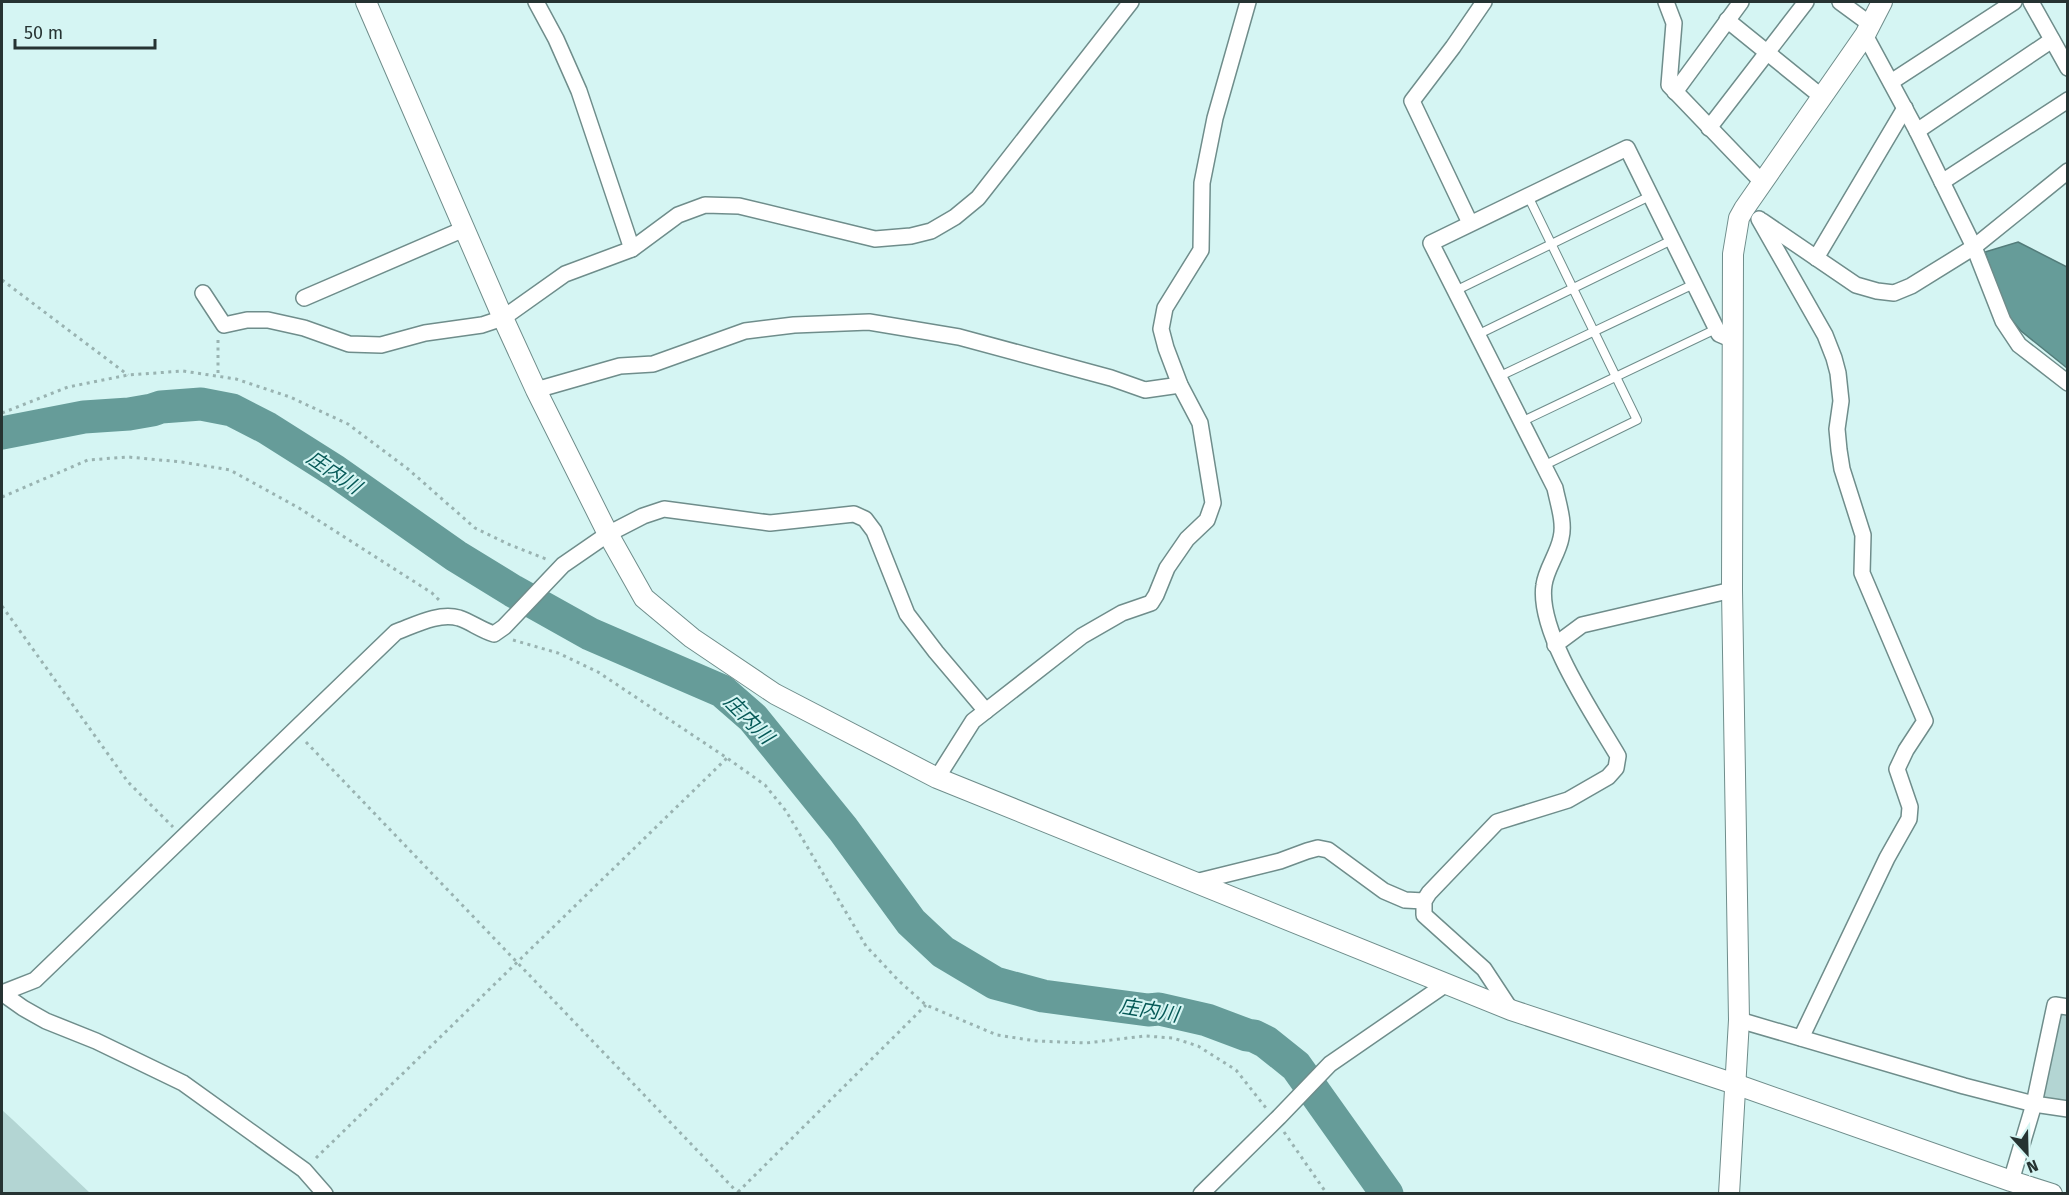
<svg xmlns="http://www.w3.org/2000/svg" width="2069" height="1195" viewBox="0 0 2069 1195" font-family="'Fira Sans','Noto Sans JP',sans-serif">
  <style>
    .green { fill: #b3d5d3 }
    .water { fill: #669c99; stroke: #537c7a; stroke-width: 1.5 }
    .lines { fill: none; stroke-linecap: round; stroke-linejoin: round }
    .river { stroke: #669c99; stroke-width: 33 }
    .service-casing { stroke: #6f8d8b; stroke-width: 10 }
    .minor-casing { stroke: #6f8d8b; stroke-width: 18 }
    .tertiary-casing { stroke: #6f8d8b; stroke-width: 22 }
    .path { stroke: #99b3b1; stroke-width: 3; stroke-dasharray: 3 4.5; stroke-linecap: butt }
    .service { stroke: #fff; stroke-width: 8 }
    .minor { stroke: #fff; stroke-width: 15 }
    .tertiary { stroke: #fff; stroke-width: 20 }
    .labels { text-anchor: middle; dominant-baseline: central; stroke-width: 4.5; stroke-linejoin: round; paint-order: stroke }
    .water-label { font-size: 20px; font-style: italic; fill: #065957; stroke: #d5f5f3 }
  </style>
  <rect width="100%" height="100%" fill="#d5f5f3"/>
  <!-- green -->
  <g class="green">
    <path d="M2058,1014L2067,1016V1101L2039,1096Z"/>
    <path d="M2,1110L13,1120L90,1193H2Z"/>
  </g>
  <!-- water -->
  <path class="water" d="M2018,242L2067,267V368L2021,331L2006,313L1985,252Z"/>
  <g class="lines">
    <!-- river -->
    <path class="river" d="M2,433L84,417L129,414L152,410L161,407L201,404L232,410L267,428L335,471L456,556L513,591L590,634L722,691L753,718L843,829L911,922L943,952L995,983L1043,996L1148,1010L1159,1009L1207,1020L1247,1035L1254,1036L1266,1042L1296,1066L1387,1194"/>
    <!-- service casing -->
    <g class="service-casing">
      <g id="service">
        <path d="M1528,196L1637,420L1543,466"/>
        <path d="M1455,291L1650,196"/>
        <path d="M1477,335L1672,240"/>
        <path d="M1498,377L1694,284"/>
        <path d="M1521,422L1716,329"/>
      </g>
    </g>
    <!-- minor casing -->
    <g class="minor-casing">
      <g id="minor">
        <path d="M536,2L556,39L579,91L632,249"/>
        <path d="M1666,2L1674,23L1669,85L1762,182"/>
        <path d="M1840,2L1870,24"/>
        <path d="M2031,2L2068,68"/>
        <path d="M1727,20L1822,97"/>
        <path d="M1865,35L1917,131L1974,247L2003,321L2019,345L2068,383"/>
        <path d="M1891,82L2014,2"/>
        <path d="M1675,92L1741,2"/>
        <path d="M1709,128L1806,2"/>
        <path d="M1917,131L2052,40"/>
        <path d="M1942,182L2068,100"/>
        <path d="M1759,219L1825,335L1834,358L1838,373L1841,401L1837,429L1839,450L1842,469L1863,535L1862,573L1925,721L1906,750L1897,769L1910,807L1909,819L1887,858L1801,1038"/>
        <path d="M1762,221L1856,285L1877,291L1894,293L1911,286L1974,247L2068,171"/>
        <path d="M1470,223L1412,101L1453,47L1484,2"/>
        <path d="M1816,258L1905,108"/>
        <path d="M203,293L224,325L247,320H268L304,328L349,344L381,345L425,333L482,325L503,318L565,274L632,249L678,215L705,205L739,206L875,239L911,236L931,231L955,217L978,198L1131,2"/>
        <path d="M304,298L464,229"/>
        <path d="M536,390L620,366L653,364L745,331L794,325L869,322L959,337L1111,378L1145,390L1180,385"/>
        <path d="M1555,645L1582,625L1732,590"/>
        <path d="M937,778L973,721L1082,636L1122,613L1151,603L1156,595L1167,568L1187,539L1207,520L1213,503L1200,423L1180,385L1166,348L1161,329L1165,308L1201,250L1202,183L1215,118L1248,2"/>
        <path d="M1195,882L1280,861L1307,851L1318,848L1328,850L1384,891L1405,900L1424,901"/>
        <path d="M2,993L35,980L396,632C415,625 439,612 459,618C471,622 481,630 494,634L504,627L563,565L608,534L643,516L664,509L770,523L854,514L865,519L874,531L907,614L936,652L986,711"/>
        <path d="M2,993L23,1008L46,1021L96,1041L183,1083L304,1170L325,1194"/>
        <path d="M1511,1010L1484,969L1424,915V901L1429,893L1497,822L1568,800L1608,777L1616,768L1618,756C1594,715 1537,632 1544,585C1546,569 1558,554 1561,538C1565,523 1558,503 1555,488L1431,243L1627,148L1719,334L1733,340"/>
        <path d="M1739,1020L1964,1086L2034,1104L2068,1109"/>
        <path d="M2011,1181L2034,1104L2055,1005L2068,1007"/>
        <path d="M1201,1194L1279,1117L1330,1064L1446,984"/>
      </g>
    </g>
    <!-- tertiary casing -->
    <g class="tertiary-casing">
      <g id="tertiary">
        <path d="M366,2L503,318L536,390L608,534L644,598L692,638L775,694L937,778L1511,1010L1735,1084L2011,1181L2052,1194"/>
        <path d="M1729,1194L1739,1020L1732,590L1733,254L1739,218L1744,209L1865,35L1882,2"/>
      </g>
    </g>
    <!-- path -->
    <g class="path">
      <path d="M2,280L128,375"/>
      <path d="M218,340V376"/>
      <path d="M2,413L68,387L128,375L183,371L236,379L290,397L348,424L408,469L475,528L508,544L546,559"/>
      <path d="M2,497L88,460L128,457L182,462L230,470L299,508L432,593L440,601"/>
      <path d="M2,606L128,782L173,827"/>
      <path d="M513,640L558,653L598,672L727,758L765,785L786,811L866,946L898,980L926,1005L997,1035L1036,1041L1086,1043L1145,1036L1173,1038L1198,1046L1236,1070L1266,1108"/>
      <path d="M306,742L739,1194"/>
      <path d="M1284,1132L1327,1194"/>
      <path d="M316,1158L727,758"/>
      <path d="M738,1192L926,1005"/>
    </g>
    <!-- service -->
    <use href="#service" class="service"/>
    <!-- minor -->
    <use href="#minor" class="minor"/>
    <!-- tertiary -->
    <use href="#tertiary" class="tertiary"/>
  </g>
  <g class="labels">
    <!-- water labels -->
    <g class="water-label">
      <text transform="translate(334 472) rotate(34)">庄内川</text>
      <text transform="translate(749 719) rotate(45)">庄内川</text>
      <text transform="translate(1149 1010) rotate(9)">庄内川</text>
    </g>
  </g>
  <!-- border -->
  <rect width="2069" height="1195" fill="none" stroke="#263332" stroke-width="6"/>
  <!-- north arrow -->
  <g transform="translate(2027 1153) rotate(158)" stroke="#d5f5f3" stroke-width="4.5" paint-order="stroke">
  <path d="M0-4.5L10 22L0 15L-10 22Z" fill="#263332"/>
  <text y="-9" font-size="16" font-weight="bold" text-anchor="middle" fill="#263332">N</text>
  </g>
  <!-- scale -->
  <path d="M15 39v9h140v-9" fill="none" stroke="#263332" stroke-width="3"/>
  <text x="24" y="39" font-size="18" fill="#263332" stroke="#d5f5f3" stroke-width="4.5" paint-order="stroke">50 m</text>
</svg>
